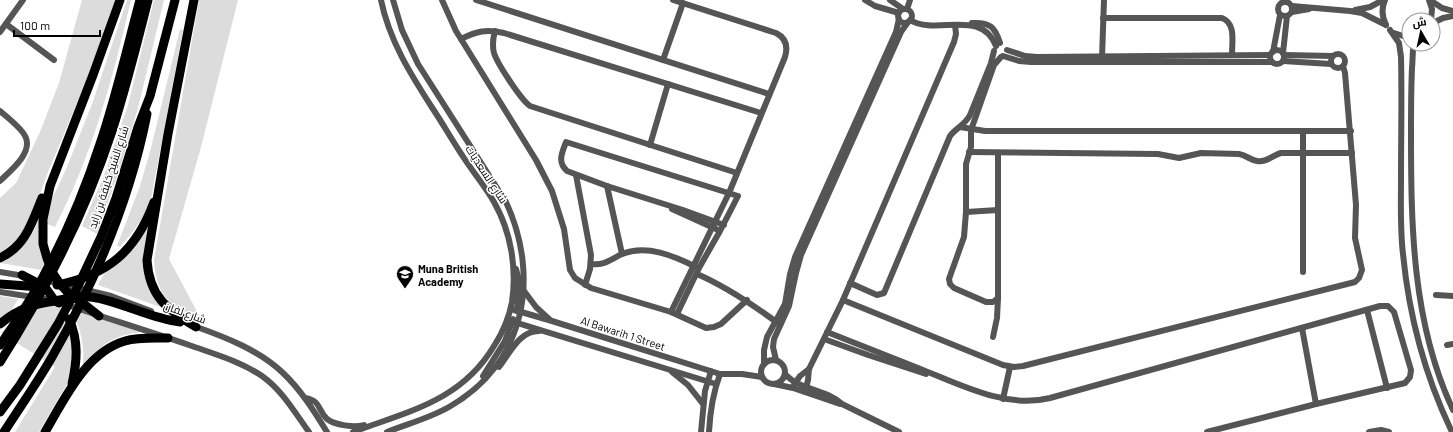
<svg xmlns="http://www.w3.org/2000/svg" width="1453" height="432" viewBox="0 0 1453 432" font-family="Barlow,Cairo,sans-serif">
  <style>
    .green { fill: #dcdcdc }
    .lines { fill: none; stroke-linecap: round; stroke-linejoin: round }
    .minor { stroke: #555; stroke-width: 6 }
    .highway { stroke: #000; stroke-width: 9 }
    .labels { text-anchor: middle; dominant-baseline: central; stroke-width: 3; stroke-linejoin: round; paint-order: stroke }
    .street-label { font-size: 11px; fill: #000; stroke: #fff }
    .poi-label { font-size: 11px; font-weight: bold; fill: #000; stroke: #fff; text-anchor: start }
  </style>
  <rect width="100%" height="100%" fill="#fff"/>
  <!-- green -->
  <g class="green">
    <path d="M82,0H116L90,72L48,172L31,220L14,245L0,254V198L16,183L40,132L59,83Z"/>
    <path d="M127,0H131C113,78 92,156 55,227L47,224L49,209L52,199L67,167L92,104Z"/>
    <path d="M154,0H164L138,108L120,168L97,234L82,226L103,178L128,105Z"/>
    <path d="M199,0H238L201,147L169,259L201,319C170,309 156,294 154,260Z"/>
    <path d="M180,29L183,30L151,199C143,220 134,231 120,247L117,246L140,186L151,148Z"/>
    <path d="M41,213L47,271L0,263V260C25,245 31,241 41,213Z"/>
    <path d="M150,223L145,254L166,309L98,285L104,274L138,242Z"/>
    <path d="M0,296L18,299L10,313L0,322Z"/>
    <path d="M49,305L60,308L69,321L73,333L71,377L39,432H15L55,367L1,333C16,316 29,312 49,305Z"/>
    <path d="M71,309L142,332C113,335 97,346 82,371C86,349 81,329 71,309Z"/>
  </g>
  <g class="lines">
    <!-- minor -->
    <g class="minor">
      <path d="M442,0L456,31L536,160L552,191L564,229L570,270L575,278L591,288L671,312L706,328L714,327L721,324L747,300"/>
      <path d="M476,0L769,94"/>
      <path d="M865,0L875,6L899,13"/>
      <path d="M890,0L903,9"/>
      <path d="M1385,0C1381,9 1382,17 1386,25"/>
      <path d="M1429,0L1432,9L1431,20"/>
      <path d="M1430,0L1442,8L1453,11"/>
      <circle cx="1285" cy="9" r="7"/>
      <path d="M1292,6L1350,11L1362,13L1386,25"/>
      <path d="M907,9L910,0"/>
      <circle cx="905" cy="16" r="7"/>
      <path d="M1355,10L1370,7L1383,0"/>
      <path d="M1292,12L1309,9"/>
      <path d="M1103,18H1222C1236,23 1232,42 1232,54"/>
      <path d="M910,20C937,36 981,8 996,46"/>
      <path d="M972,23C990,22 995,27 1000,43"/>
      <path d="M1433,23L1443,18L1453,16"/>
      <path d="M6,24L54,60"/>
      <path d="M1390,30L1399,43L1401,57C1402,97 1401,138 1401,178C1401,204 1400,229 1403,254C1409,316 1425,376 1452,432"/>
      <path d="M495,31C493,38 492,45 494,53C497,63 521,100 530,106L737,173"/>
      <path d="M0,32L23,0"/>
      <path d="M1394,33L1403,36H1409"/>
      <path d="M461,39C477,31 486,29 504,33L761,113"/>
      <path d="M1414,44C1412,52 1413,60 1412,68C1411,90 1411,111 1411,132C1411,226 1412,323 1453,410"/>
      <path d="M1007,50L1025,56L1037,57L1270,55"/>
      <circle cx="1277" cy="57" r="7"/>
      <path d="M1273,52L1280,15"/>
      <path d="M1283,53L1287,16"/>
      <circle cx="1338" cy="61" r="7"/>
      <path d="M1284,55L1333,56"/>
      <path d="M1003,56L1019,61L1031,62H1272"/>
      <path d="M1102,58L1104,0"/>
      <path d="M663,60L683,3"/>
      <path d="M1283,61L1331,64"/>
      <path d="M0,111C7,117 23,129 26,138C32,154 10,171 0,181"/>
      <path d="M960,127L985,131H1351"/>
      <path d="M650,145L668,84"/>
      <path d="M969,152L1158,154L1179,158L1201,153L1239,154C1246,155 1250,160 1257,161C1266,163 1273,155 1281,153H1352"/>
      <path d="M576,175L591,255L590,269L585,285"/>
      <path d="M607,186L622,254"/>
      <path d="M672,209L716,229"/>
      <path d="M966,212L998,210"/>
      <path d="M591,264C604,266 611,259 622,254C647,244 674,256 696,267"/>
      <path d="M516,269L519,280L517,311"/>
      <path d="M0,272L24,276"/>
      <path d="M1303,272V132"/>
      <path d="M697,274C727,287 752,304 779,324"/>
      <path d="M45,280L111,296L151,311"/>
      <path d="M850,283L877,295L884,293L950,136C956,128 965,125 970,115L991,63L994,51"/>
      <path d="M524,291L536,307L549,319"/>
      <path d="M0,292L52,300"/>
      <path d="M1436,295L1453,296"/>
      <path d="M998,298L993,302H986L954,288L950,284L949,279L964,237L966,212V164L971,147V130L994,65L1001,57"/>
      <path d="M843,300L1003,365L1014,367L1023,366L1355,282L1359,278L1362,270L1355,238L1356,205L1345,73L1343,66"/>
      <path d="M64,304C106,318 148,331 189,345C214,354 240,361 262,376C282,390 295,413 309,432"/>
      <path d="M511,309L552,321L720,374H742L762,377"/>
      <path d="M1367,310L1387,388"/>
      <path d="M671,312L729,193L785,57C788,47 786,38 776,33L673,0"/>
      <path d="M677,314L699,268L720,231L738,196L566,142C562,153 557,162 567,171L607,186L683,210L724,225"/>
      <path d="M508,320L716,384"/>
      <path d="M194,326C225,337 259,350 283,373C301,390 314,411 327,432"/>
      <path d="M1302,328L1316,404"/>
      <path d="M827,332C858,344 888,356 918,368C959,384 1005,409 1050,398L1380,306H1388L1394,312L1411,370L1410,377L1405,383L1316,404L1207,432"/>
      <path d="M993,337L997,318L998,298V153"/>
      <path d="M824,339L868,355L926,374"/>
      <path d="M1447,345L1453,344"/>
      <circle cx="773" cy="372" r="12"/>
      <path d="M776,360L773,347L774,339L789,306L796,273L801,255L901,32L908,22"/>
      <path d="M764,364V350L767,337L785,304L790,274L795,257L896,32L899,19"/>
      <path d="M499,367C510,353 519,331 539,331"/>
      <path d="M672,372L688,385L703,404"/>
      <path d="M785,374C799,390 826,389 842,404L899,432"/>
      <path d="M483,376L505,341L513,319"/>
      <path d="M774,384L793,388L840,404"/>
      <path d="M794,385L800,376L809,369"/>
      <path d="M805,392L808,380L809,369L843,300L954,42L956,34L955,25"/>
      <path d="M305,398C322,401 317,410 327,419C335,425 354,428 364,425"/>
      <path d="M1003,399L1010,367"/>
      <path d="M353,432C409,411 461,401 494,346C503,332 509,318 512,302C517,268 511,232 494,202C485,186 472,171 462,155C452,140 443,124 433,109C411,75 389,40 381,0"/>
      <path d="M387,432C407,424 430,418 449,407C525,364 541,278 506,202L418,64L402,30L393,0"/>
      <path d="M701,432L705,391L711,371"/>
      <path d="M709,432C710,412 713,393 720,374"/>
      <path d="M1369,432L1381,430L1389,432"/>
    </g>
    <!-- highway -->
    <g class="highway">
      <path d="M194,0L168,134L147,260C149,297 168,310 196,327"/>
      <path d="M0,258C26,246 32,222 42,198"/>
      <path d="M22,275L45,287L55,301L59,303"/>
      <path d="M0,284L40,287"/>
      <path d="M57,285C108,275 136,251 154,202"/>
      <path d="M99,316L80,301L71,296L60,284L52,272L47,258L43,244V219L50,186L93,75L120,0"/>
      <path d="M69,319C79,341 77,362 72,384"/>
      <path d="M0,324C18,309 33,304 55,301C64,300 71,296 79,296C115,297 146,318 180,322"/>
      <path d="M0,345C44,284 77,215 100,144C116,97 127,48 140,0"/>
      <path d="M0,362C46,290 85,213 112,131C126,88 137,44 148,0"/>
      <path d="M0,412L20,385L58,324L79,284L101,237L116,198L138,127L150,96L175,0"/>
      <path d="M4,432C20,407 37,383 52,357C95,282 130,200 147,114"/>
      <path d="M45,432C64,400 86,352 125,341C138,337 153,338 168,338"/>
    </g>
  </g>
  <!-- icons -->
  <defs>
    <g id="school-pin" transform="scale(0.9)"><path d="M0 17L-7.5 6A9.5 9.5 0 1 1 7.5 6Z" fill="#000" stroke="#fff"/><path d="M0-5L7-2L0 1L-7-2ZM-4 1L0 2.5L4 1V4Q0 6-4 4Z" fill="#fff"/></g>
  </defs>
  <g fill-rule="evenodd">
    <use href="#school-pin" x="405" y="274"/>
  </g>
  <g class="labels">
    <!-- street labels -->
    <g class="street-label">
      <text transform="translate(487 174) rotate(57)">شارع السعديات</text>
      <text transform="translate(108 177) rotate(-72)">شارع الشيخ خليفة بن زايد</text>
      <text transform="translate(185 312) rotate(20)">شارع لفان</text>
      <text transform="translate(623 333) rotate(18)">Al Bawarih 1 Street</text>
    </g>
    <!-- poi labels -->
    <g class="poi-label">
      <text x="418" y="268">Muna British<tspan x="418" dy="13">Academy</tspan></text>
    </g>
  </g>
  <!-- north arrow -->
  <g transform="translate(1421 32) rotate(351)"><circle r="19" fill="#ffffff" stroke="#999999"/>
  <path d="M0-3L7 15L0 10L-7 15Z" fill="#000000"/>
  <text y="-6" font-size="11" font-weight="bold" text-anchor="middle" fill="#000000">ش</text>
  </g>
  <!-- scale -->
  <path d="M14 30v6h86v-6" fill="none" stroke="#000000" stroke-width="2"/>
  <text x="20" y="30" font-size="12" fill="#000000" stroke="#ffffff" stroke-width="3" paint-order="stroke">100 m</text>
</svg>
